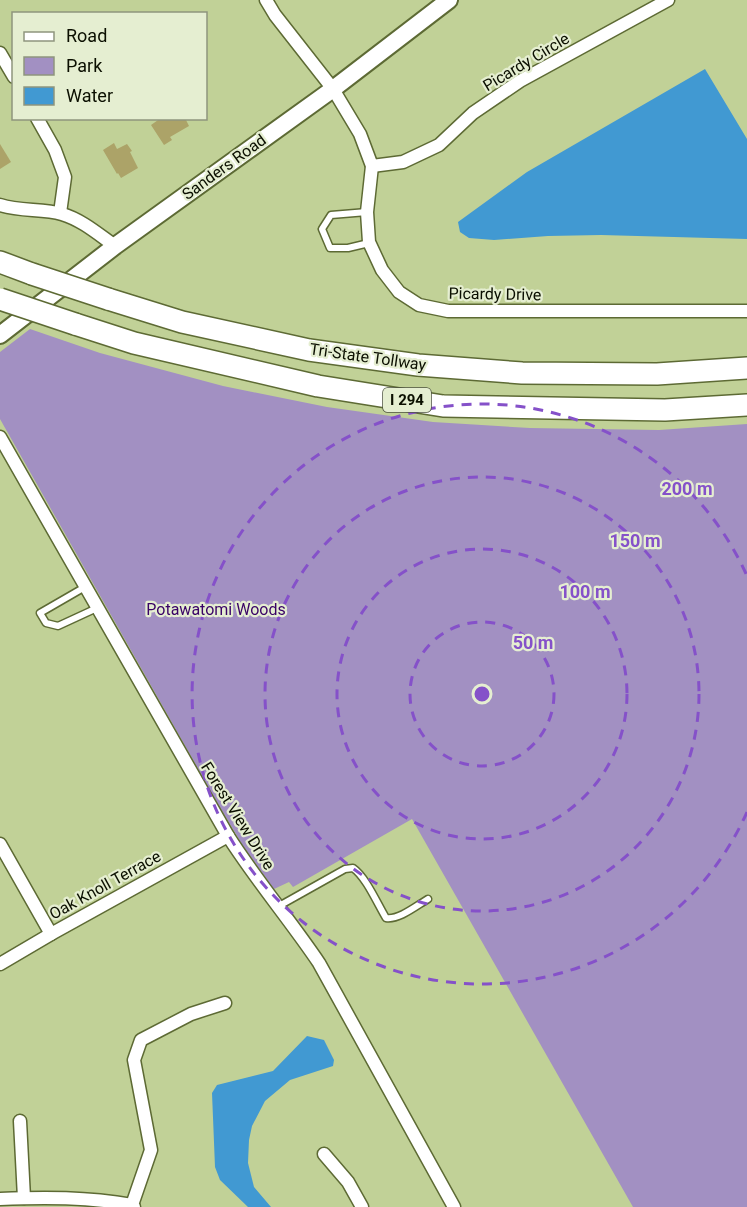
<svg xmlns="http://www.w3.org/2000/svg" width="747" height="1207" viewBox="0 0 747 1207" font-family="Roboto,sans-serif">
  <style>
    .green { fill: #a290c2 }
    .water { fill: #4199d2 }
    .building { fill: #aca368 }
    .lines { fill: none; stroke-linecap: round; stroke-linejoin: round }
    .lane-casing { stroke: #5d6a34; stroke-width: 9 }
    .street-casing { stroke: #5d6a34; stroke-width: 15 }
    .secondary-casing { stroke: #5d6a34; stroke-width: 20 }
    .highway-casing { stroke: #5d6a34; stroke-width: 24 }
    .lane { stroke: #fff; stroke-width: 6 }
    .street { stroke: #fff; stroke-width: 12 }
    .secondary { stroke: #fff; stroke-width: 16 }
    .highway { stroke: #fff; stroke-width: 21 }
    .highway-bridge-casing { stroke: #5d6a34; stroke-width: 24; stroke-linecap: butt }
    .highway-bridge { stroke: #fff; stroke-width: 21 }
    .ring { fill: none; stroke: #8551c9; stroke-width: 3; stroke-dasharray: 10 8 }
    .labels { text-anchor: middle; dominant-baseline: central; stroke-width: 4.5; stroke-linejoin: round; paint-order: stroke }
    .shield { fill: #e5eed1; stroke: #4c523f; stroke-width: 1.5 }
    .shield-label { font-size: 15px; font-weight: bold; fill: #0b0f00 }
    .street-label { font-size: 16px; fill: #0b0f00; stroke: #e5eed1 }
    .park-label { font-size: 16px; fill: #390266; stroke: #e5eed1 }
    .centre { fill: #8551c9; stroke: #e5eed1; stroke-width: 3 }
    .ring-label { font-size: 18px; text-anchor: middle; font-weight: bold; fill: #8551c9; stroke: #e5eed1; stroke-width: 4.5; stroke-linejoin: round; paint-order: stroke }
  </style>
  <rect width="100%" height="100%" fill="#c1d197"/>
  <!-- green -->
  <path class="green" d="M30,329L100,353L223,386L327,407L433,422L530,428L659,430L747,424V1207H633L412,819L293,887L289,882L274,889L243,846L218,804L0,419V352Z"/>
  <!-- water -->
  <g class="water">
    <path d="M705,69L747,139V239L601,235L548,236L494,240L469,238L460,232L458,222L527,172Z"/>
    <path d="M307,1036L324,1040L334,1060L333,1066L290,1080L265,1101L252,1126L249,1140L248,1163L254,1187L271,1207H248L220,1180L215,1167L212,1093L217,1085L273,1071Z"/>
  </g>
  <!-- building -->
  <g class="building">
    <path d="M161,118H185L189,126L170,137L172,140L164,145L151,125Z"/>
    <path d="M114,143L117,149L127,144L132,151L130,152L138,168L121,178L118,173L117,174L103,150Z"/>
    <path d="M0,144L11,162L0,169Z"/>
  </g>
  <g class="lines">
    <!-- lane casing -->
    <g class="lane-casing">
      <g id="lane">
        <path d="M367,212L331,215L322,229L330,248H348L369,243"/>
        <path d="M85,587L40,613L46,623L58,626L97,608"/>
        <path d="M279,906L345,869L353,868C366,877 377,903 386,918C399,920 416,906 428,899"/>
      </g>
    </g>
    <!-- street casing -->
    <g class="street-casing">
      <g id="street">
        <path d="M266,0L275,15L333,89L360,134L372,166L367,212L369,242L382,270L399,292L419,305L448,311H747"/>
        <path d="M0,53L14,77"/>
        <path d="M37,118L55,150L65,177L60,213"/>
        <path d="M372,166L403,162L439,145L473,113L520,81L668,0"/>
        <path d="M0,205C20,212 43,208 62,214C82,220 98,234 115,246"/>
        <path d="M0,437L228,836C256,880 290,920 319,963L454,1207"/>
        <path d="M0,844L51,934"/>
        <path d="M0,964L51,934L228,836"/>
        <path d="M20,1121L24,1198"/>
        <path d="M324,1154L348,1182L362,1207"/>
        <path d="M0,1199C45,1197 87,1197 132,1205L134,1207"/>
        <path d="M132,1205L151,1150L134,1060L141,1040L191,1014L225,1003"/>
      </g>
    </g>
    <!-- secondary casing -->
    <g class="secondary-casing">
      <path id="secondary" d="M0,335L115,246L333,89L449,0"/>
    </g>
    <!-- highway casing -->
    <g class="highway-casing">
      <g id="highway">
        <path d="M0,262L32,274"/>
        <path d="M108,299L182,322L309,350L418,365L522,373L657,374L747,368"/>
        <path d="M75,324L134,343L318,386L443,406L665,410L747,405"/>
      </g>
    </g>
    <!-- lane -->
    <use href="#lane" class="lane"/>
    <!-- street -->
    <use href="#street" class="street"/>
    <!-- secondary -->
    <use href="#secondary" class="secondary"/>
    <!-- highway -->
    <use href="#highway" class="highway"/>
    <!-- highway-bridge casing -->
    <g class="highway-bridge-casing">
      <g id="highway-bridge">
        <path d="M32,274L108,299"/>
        <path d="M0,299L75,324"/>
      </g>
    </g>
    <!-- highway-bridge -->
    <use href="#highway-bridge" class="highway-bridge"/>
  </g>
  <!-- distance rings -->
  <g class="ring">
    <circle cx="482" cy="694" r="72"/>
    <circle cx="482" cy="694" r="145"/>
    <circle cx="482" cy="694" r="217"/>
    <path d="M747 812A290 290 0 1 1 747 576"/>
  </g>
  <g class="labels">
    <!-- shield labels -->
    <rect class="shield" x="383" y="388" width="48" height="24" rx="4.5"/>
    <g class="shield-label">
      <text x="407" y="400">I 294</text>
    </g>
    <!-- street labels -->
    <g class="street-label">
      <text transform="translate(526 62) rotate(-31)">Picardy Circle</text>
      <text transform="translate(224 167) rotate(-36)">Sanders Road</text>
      <text transform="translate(495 294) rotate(1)">Picardy Drive</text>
      <text transform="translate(368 357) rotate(8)">Tri-State Tollway</text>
      <text transform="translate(238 816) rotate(58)">Forest View Drive</text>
      <text transform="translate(105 885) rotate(-29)">Oak Knoll Terrace</text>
    </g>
    <!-- park labels -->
    <g class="park-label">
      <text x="216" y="609">Potawatomi Woods</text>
    </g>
  </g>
  <circle cx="482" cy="694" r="9" class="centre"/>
  <g class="ring-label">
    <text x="687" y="495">200 m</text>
    <text x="635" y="547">150 m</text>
    <text x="585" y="598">100 m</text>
    <text x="533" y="649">50 m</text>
  </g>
  <!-- legend -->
  <rect x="12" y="12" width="195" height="108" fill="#e5eed1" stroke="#8e957d" stroke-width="1.5"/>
  <rect x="24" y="32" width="30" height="9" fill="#ffffff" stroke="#8e957d" stroke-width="1.5"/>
  <text x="66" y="42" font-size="18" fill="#0b0f00">Road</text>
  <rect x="24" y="57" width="30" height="18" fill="#a290c2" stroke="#8e957d" stroke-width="1.5"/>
  <text x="66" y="72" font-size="18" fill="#0b0f00">Park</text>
  <rect x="24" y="87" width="30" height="18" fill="#4199d2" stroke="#8e957d" stroke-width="1.5"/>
  <text x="66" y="102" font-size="18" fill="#0b0f00">Water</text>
</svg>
